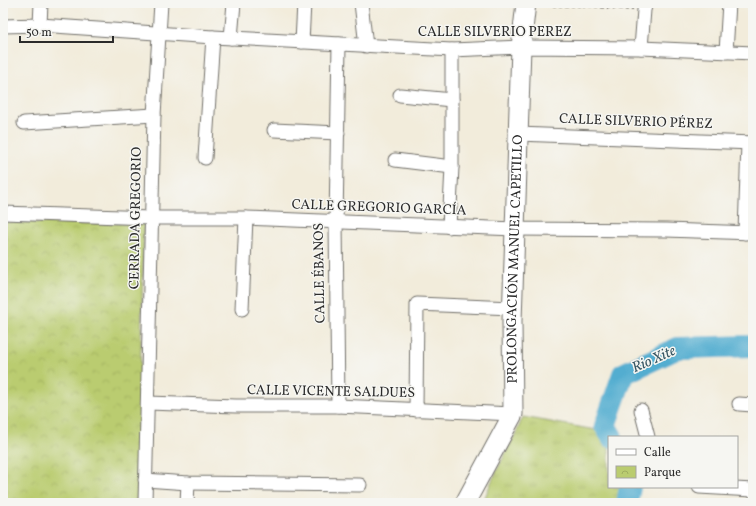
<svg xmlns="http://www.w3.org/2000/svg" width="756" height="506" viewBox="0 0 756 506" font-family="Vollkorn,serif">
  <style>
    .grass { fill: url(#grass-tufts); stroke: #727c4d }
    .park { fill: url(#park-crowns); stroke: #727c4d }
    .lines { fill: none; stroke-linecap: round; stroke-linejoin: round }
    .river { stroke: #52add0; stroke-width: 22 }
    .street-casing { stroke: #716f69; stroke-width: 15 }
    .secondary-casing { stroke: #716f69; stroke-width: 21 }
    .path { stroke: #716f69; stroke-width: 2; stroke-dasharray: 3 3; stroke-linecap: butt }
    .street { stroke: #fff; stroke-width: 13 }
    .secondary { stroke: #fff; stroke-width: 19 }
    .labels { text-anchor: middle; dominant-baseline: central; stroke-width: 3; stroke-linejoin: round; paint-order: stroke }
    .street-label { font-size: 14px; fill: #2b2b2b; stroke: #f6f6f2 }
    .water-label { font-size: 15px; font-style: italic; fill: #395865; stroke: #f6f6f2 }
  </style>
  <defs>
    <pattern id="grass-tufts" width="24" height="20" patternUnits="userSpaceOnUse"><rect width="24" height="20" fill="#bacc6f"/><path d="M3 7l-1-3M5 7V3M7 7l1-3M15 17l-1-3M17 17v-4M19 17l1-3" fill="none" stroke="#a0af60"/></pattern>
    <pattern id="park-crowns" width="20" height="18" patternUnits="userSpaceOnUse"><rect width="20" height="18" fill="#bacc6f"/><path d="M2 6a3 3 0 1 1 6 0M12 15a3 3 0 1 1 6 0" fill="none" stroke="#a0af60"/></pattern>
  </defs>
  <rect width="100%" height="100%" fill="#f6f6f2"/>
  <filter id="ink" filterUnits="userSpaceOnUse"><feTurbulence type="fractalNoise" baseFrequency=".025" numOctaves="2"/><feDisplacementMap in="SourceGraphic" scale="8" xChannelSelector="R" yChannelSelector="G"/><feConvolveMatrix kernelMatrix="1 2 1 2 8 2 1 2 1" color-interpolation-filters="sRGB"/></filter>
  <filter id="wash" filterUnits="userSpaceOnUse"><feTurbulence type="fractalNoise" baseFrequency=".012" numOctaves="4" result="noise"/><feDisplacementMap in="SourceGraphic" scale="16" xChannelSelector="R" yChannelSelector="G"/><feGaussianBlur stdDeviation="0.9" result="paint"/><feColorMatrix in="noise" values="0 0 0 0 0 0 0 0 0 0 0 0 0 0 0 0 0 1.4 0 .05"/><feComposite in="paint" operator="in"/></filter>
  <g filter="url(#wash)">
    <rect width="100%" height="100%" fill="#f2ecdb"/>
    <!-- grass -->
    <path class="grass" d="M523,417L607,432L609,437V487H627L625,503H483C493,473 511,446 523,417Z"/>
    <!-- park -->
    <path class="park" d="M3,222L144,224L137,503H3Z"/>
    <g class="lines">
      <!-- river -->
      <g class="river">
        <path d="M612,437L605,426L623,374L678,348L753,346"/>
        <path d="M627,503L630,487"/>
      </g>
    </g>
  </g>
  <g filter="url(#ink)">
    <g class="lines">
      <!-- street casing -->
      <g class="street-casing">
        <g id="street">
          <path d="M361,3L366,46"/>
          <path d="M40,25L41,3"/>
          <path d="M3,26L40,25L213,37L452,50L521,47L641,48L753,53"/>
          <path d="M231,38L234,3"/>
          <path d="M302,42L304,3"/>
          <path d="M641,48L644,10L646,3"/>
          <path d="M726,52L729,3"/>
          <path d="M400,95L452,100"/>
          <path d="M24,123L154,115"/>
          <path d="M274,130L338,133"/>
          <path d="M518,134L753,143"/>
          <path d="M205,158L213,37"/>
          <path d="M395,160L452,167"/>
          <path d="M3,213L151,218H246L515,229L666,230L753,233"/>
          <path d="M449,227L452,167V50"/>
          <path d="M745,233L748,143"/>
          <path d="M242,309L246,218"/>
          <path d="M148,403L236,406H338L513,414"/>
          <path d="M739,404L753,405"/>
          <path d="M338,406L336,221L339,44"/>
          <path d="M416,410L417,304L512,308"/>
          <path d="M641,410L648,437"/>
          <path d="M145,480L188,483L360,485"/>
          <path d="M699,487L753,490"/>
          <path d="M145,503L154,115L161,3"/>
          <path d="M187,503L188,483"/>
        </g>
      </g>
      <!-- secondary casing -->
      <g class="secondary-casing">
        <g id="secondary">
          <path id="s1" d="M465,503L513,414L512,321L521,47L526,3"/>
        </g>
      </g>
      <!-- path -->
      <path class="path" d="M541,6H587L633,10"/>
      <!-- street -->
      <use href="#street" class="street"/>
      <!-- secondary -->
      <use href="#secondary" class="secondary"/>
    </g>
  </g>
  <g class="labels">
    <!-- street labels -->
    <g class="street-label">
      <text x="495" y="32">CALLE SILVERIO PEREZ</text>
      <text transform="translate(636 122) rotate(2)">CALLE SILVERIO PÉREZ</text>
      <text transform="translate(379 208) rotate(2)">CALLE GREGORIO GARCÍA</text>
      <text transform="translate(136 218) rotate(-89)">CERRADA GREGORIO</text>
      <text stroke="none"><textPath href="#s1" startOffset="256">PROLONGACIÓN MANUEL CAPETILLO</textPath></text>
      <text transform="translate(320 273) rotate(-91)">CALLE ÉBANOS</text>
      <text transform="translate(331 392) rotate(1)">CALLE VICENTE SALDUES</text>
    </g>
    <!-- water labels -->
    <g class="water-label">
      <text transform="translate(654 360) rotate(-24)">Rio Xite</text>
    </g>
  </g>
  <!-- margin -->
  <rect width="756" height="506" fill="none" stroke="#f6f6f2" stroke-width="16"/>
  <!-- legend -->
  <rect x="608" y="436" width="130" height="52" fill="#f6f6f2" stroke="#a5a5a2"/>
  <rect x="616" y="449" width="20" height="6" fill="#ffffff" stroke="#a5a5a2"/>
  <text x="644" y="456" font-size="12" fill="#2b2b2b">Calle</text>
  <rect x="616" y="466" width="20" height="12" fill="url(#park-crowns)" stroke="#a5a5a2"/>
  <text x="644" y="476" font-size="12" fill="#2b2b2b">Parque</text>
  <!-- scale -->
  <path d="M20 36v6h93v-6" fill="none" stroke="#2b2b2b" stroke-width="2"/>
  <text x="26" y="36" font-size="12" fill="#2b2b2b" stroke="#f6f6f2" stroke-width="3" paint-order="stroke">50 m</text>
</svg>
